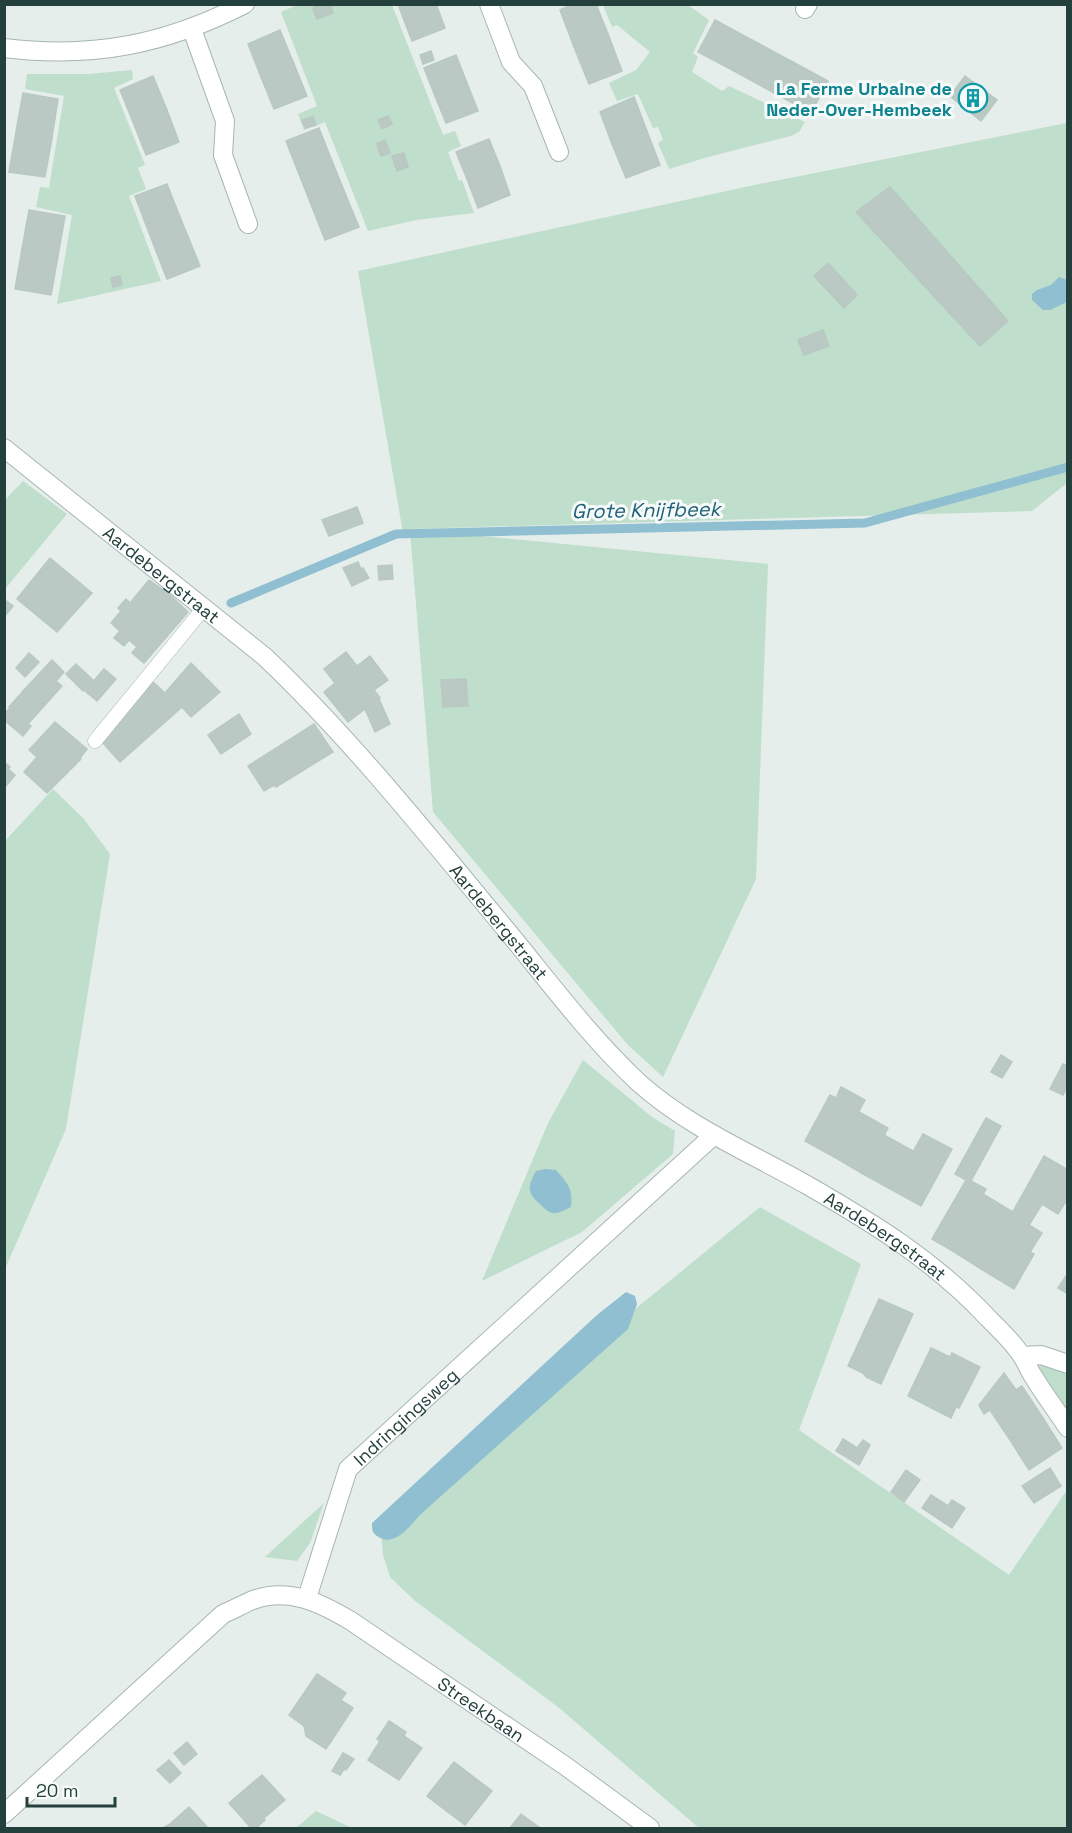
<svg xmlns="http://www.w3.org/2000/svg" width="1072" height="1833" viewBox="0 0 1072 1833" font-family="'Space Grotesk',sans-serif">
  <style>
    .green { fill: #bfdecb }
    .water { fill: #8fbfd1 }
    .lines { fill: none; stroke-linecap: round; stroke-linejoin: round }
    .stream { stroke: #8fbfd1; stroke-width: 9 }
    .building { fill: #bbc9c5; stroke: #b8c8c3; stroke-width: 1.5 }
    .service-casing { stroke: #a7b6b3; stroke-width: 15 }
    .minor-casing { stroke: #a7b6b3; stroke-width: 20 }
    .tertiary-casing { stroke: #a7b6b3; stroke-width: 20 }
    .service { stroke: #fff; stroke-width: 14 }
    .minor { stroke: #fff; stroke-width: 18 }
    .tertiary { stroke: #fff; stroke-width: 18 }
    .labels { text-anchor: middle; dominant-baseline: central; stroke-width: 6; stroke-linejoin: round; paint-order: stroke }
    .culture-label { font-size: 18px; font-weight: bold; fill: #0d838f; stroke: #f6faf9; text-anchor: end }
    .street-label { font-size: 18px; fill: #24403c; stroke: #f6faf9 }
    .water-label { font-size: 20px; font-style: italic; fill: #1f607b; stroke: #f6faf9 }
  </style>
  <rect width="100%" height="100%" fill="#e5eeeb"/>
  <!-- green -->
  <g class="green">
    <path d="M297,5H392L443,135L455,131L461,146L448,152L459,181L462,180L474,213L416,220L368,231L325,122L304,130L298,114L317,106L281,12Z"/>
    <path d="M603,5H688L709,20L693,53L698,57L692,72L722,91L729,86L805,122L799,132L791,136L708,157L669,169L658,143L663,140L658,127L653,128L638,94L617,101L609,83L636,70L650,52L617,25L612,27Z"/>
    <path d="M132,70L133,79L114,88L145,165L138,168L146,189L129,196L161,281L57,304L72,215L36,207L40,187L49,188L64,96L25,89L27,74H88Z"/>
    <path d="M1067,123V483L1032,511L410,529L768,564L756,879L663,1077L628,1045L433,812L410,531L403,533L358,271L759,184Z"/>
    <path d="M23,481L67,514L5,589V500Z"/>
    <path d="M53,789L83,818L110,854L66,1129L5,1269V841Z"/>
    <path d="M583,1060L652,1117L675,1131L673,1154L582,1232L482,1281L548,1123Z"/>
    <path d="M760,1207L861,1264L799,1430L1009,1575L1067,1490V1828H699L558,1707L414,1600L390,1577L383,1555L381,1530L392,1508Z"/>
    <path d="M1043,1364L1067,1373V1416L1037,1370L1039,1366Z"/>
    <path d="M324,1503L310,1543L297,1561L265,1557Z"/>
    <path d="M316,1811L352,1828H296Z"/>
  </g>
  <!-- water -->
  <g class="water">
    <path d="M1059,277L1067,280V302L1050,310H1043L1032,300V294L1037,290L1051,285Z"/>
    <path d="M545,1169L556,1170C568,1184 573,1188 571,1207C565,1210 558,1214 552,1213C548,1212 544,1208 540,1204C526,1192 528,1186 536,1171Z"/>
    <path d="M626,1292L635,1296L637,1304L628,1329L422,1513C411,1524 395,1549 377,1536C372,1533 372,1528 372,1523L597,1315Z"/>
  </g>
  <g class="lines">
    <!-- stream -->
    <path class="stream" d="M231,603L396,534L865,523L1068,467"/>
  </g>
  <!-- building -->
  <g class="building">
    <path d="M321,4H330L333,13L317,19L313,8Z"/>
    <path d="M407,4H436L445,28L412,41L399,7Z"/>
    <path d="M573,4H596L608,34L574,47L560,10Z"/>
    <path d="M715,20L752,40L734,71L698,52Z"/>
    <path d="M280,30L294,64L261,77L248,44Z"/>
    <path d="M608,34L622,71L589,84L574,47Z"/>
    <path d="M752,40L791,61L774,93L734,71Z"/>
    <path d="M431,51L434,60L423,64L420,55Z"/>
    <path d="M456,55L467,83L435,96L424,68Z"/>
    <path d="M791,61L828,81L811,113L774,93Z"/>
    <path d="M294,64L307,96L274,109L261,77Z"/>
    <path d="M153,76L167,110L133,122L120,90Z"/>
    <path d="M965,76L997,100L981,121L950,96Z"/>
    <path d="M467,83L478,111L446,123L435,96Z"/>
    <path d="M23,93L58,99L52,138L16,132Z"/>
    <path d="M634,97L647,131L612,144L600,112Z"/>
    <path d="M167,110L179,142L146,155L133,122Z"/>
    <path d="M388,116L392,124L382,129L378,120Z"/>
    <path d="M313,117L316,125L305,128L302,120Z"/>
    <path d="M319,128L332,161L299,174L286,141Z"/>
    <path d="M647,131L660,165L626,178L612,144Z"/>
    <path d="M16,132L52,138L45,177L9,172Z"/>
    <path d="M489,139L500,166L467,179L456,152Z"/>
    <path d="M385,140L390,153L381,156L377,144Z"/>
    <path d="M404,153L408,167L397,171L392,156Z"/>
    <path d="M332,161L345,193L312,207L299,174Z"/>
    <path d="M500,166L510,195L478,208L467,179Z"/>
    <path d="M167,184L178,212L146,225L135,196Z"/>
    <path d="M890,187L1008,321L980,346L856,212Z"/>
    <path d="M345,193L359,227L325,240L312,207Z"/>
    <path d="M29,210L65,216L58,256L22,249Z"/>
    <path d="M178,212L189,239L156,251L146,225Z"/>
    <path d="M189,239L200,266L167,279L156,251Z"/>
    <path d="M22,249L58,256L51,295L15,289Z"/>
    <path d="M828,263L857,295L844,308L814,276Z"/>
    <path d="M120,276L122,285L113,287L111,278Z"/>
    <path d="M823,330L829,346L804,355L798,340Z"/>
    <path d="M357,507L363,523L329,536L322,520Z"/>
    <path d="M50,558L92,593L57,632L17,599Z"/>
    <path d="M358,562L361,569L363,568L369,578L352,586L343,568Z"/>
    <path d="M392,565L393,579L379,580L378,566Z"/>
    <path d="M149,580L169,594L124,646L114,638L120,631L111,623L121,611L118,608L126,599L130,603Z"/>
    <path d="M169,594L188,612L144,663L132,653L137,647L129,640Z"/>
    <path d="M4,599L13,606L4,617Z"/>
    <path d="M346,652L357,666L370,656L388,680L374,690L380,698L379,699L390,724L375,732L365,709L348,722L324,692L335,683L324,669Z"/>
    <path d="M29,653L39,662L25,677L16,668Z"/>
    <path d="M52,660L64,672L56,681L62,686L44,706L24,690Z"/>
    <path d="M191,663L220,692L191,717L182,707L120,762L102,742L109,731L153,682L165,693Z"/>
    <path d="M76,664L93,680L83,691L66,674Z"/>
    <path d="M104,669L116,679L97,701L85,691Z"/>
    <path d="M466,679L468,706L443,707L441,680Z"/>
    <path d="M24,690L44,706L28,724L9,707Z"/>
    <path d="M10,708L31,726L23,736L4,720V714Z"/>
    <path d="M239,714L251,734L221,754L208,735Z"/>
    <path d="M55,722L87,749L80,758L81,759L47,793L24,772L37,757L29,750Z"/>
    <path d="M314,724L333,752L276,787L274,785L264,791L248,766Z"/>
    <path d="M7,764L10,767L8,769L15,775L6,786L4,785V766Z"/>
    <path d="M1001,1055L1012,1062L1002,1078L991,1072Z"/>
    <path d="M1063,1064L1068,1066V1086L1063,1095L1050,1089Z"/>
    <path d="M841,1087L865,1100L834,1157L805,1141L830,1095L836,1098Z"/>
    <path d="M859,1112L888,1128L863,1174L834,1157Z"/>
    <path d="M986,1118L1001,1126L971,1181L986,1189L951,1250L932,1239L966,1180L955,1174Z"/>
    <path d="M923,1134L952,1149L921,1206L892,1190Z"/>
    <path d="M884,1135L913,1151L892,1190L863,1174Z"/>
    <path d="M1044,1156L1068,1170V1198L1058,1214L1042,1204L1029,1225L1042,1233L1030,1252L1034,1254L1014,1289L981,1269Z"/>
    <path d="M983,1194L1013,1212L981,1269L951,1250Z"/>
    <path d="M1068,1273V1294L1058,1288Z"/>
    <path d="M879,1299L913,1314L881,1384L866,1377L863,1373L848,1366Z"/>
    <path d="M931,1348L950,1357L952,1353L980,1367L959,1408L956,1407L951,1418L908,1396Z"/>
    <path d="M1004,1373L1016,1390L1022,1386L1043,1418L1010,1440L990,1410L984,1414L979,1405Z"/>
    <path d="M1043,1418L1062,1448L1029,1470L1010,1440Z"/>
    <path d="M843,1439L857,1448L863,1440L870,1445L859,1465L836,1451Z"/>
    <path d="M1050,1468L1061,1486L1034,1503L1022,1486Z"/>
    <path d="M906,1470L920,1480L904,1502L891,1492Z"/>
    <path d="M931,1495L948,1506L952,1500L965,1508L952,1528L922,1508Z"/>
    <path d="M317,1674L346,1693L341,1700L353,1708L326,1749L306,1736L304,1726L289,1715Z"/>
    <path d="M389,1721L406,1732L404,1736L422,1748L399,1780L368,1760L380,1741L377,1739Z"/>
    <path d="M187,1742L197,1754L184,1765L174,1753Z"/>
    <path d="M343,1753L354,1759L346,1770L344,1769L340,1775L332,1771Z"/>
    <path d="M169,1760L181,1773L170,1783L157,1770Z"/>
    <path d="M454,1762L492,1791L465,1825L427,1796Z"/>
    <path d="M262,1775L285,1800L264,1818L265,1820L256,1828H251L229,1803Z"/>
    <path d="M189,1807L208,1828H163L170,1824Z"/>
    <path d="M521,1814L540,1828H510Z"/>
  </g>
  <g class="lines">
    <!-- service casing -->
    <g class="service-casing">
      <path id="service" d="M95,741L204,608"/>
    </g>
    <!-- minor casing -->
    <g class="minor-casing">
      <g id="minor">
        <path d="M489,4L511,62L533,86L559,152"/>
        <path d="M805,9L808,4"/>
        <path d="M192,29L225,121L223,155L248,224"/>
        <path d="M4,48C94,59 166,44 245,4"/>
        <path id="s1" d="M4,448L265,657C354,742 430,838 508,932C550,983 590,1037 638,1082C688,1127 749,1152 807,1185C873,1223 935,1261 988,1318C1000,1330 1013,1342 1022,1356C1026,1362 1029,1370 1033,1376C1044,1394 1056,1410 1068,1428"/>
        <path d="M1022,1356L1041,1355L1068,1364"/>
        <path id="s2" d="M307,1598L348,1469L714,1135"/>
      </g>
    </g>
    <!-- tertiary casing -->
    <g class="tertiary-casing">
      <g id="tertiary">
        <path id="s3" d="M4,1814L223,1614C233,1610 243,1604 253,1600C289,1587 321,1603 351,1621L564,1765L650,1828"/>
      </g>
    </g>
    <!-- service -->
    <use href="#service" class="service"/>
    <!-- minor -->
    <use href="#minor" class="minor"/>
    <!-- tertiary -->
    <use href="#tertiary" class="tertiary"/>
  </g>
  <!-- icons -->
  <defs>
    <g id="building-ring" transform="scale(1.5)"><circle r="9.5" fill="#f6faf9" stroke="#0f9aa8" stroke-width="1.5"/><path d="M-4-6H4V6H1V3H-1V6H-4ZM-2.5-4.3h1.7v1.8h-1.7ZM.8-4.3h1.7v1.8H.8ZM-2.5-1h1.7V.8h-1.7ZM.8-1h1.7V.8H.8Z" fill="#0f9aa8"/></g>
  </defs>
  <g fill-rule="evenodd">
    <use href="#building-ring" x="973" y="98"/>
  </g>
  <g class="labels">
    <!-- culture labels -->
    <g class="culture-label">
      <text x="952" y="88">La Ferme Urbaine de<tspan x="952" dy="21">Neder-Over-Hembeek</tspan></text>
    </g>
    <!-- street labels -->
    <g class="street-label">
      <text stroke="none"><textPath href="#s1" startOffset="202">Aardebergstraat</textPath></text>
      <text stroke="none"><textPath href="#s1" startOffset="688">Aardebergstraat</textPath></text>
      <text stroke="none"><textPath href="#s1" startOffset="1192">Aardebergstraat</textPath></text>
      <text stroke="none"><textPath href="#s2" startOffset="213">Indringingsweg</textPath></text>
      <text stroke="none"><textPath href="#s3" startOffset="591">Streekbaan</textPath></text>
    </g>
    <!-- water labels -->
    <g class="water-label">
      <text transform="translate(646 510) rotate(-1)">Grote Knijfbeek</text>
    </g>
  </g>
  <!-- border -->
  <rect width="1072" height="1833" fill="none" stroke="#24403c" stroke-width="12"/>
  <!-- scale -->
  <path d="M27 1797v9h88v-9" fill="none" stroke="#24403c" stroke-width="3"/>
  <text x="36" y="1797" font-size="18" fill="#24403c" stroke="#f6faf9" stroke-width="4.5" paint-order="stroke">20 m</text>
</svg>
